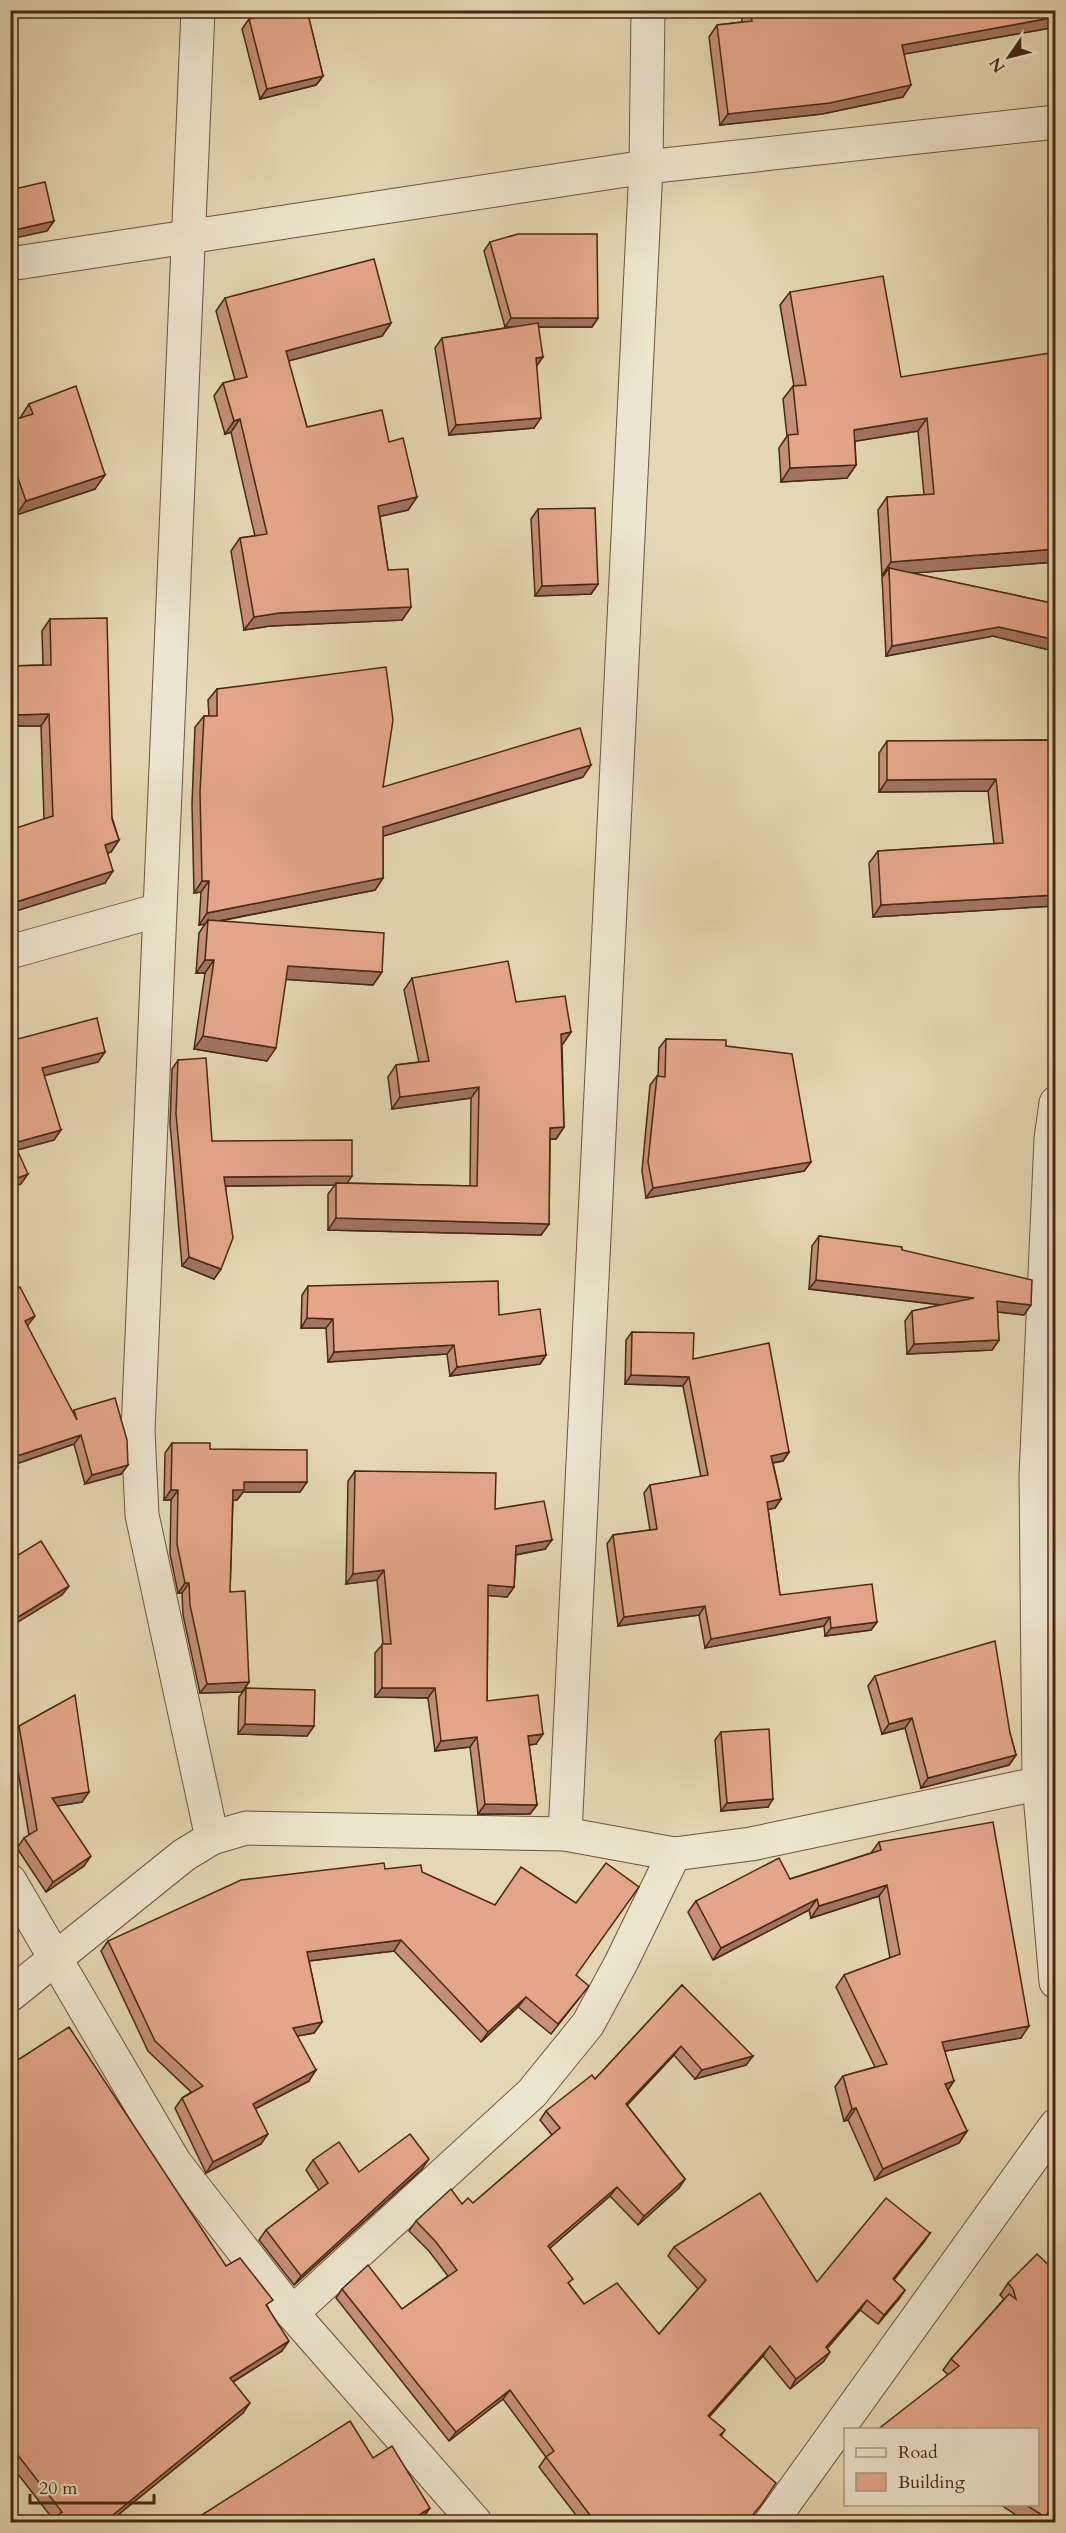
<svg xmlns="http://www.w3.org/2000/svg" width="1066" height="2533" viewBox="0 0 1066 2533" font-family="Cardo,serif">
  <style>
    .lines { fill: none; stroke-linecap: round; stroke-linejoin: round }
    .street-casing { stroke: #6e543c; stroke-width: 35 }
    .street { stroke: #ede5ce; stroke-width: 33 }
    .wall { fill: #c48f78; stroke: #472914; stroke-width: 1.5 }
    .shaded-wall { fill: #a07461; stroke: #472914; stroke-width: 1.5 }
    .building { fill: #e4a68b; stroke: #472914; stroke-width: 1.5 }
  </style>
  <rect width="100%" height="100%" fill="#e4d7b3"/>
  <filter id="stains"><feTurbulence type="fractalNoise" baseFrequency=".00333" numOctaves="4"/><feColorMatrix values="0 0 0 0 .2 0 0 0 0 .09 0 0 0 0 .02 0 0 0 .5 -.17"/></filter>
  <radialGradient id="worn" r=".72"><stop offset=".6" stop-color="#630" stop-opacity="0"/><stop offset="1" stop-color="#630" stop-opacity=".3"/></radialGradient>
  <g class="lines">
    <!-- street casing -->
    <g class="street-casing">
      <g id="street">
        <path d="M198,10L138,1431L142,1515L212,1838"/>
        <path d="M10,264L646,167L1056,122"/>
        <path d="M10,952L159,910"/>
        <path d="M1056,1103L1051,1139L1036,1476L1039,1782L1056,1982"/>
        <path d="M565,1834L646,167L648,10"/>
        <path d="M10,1881L175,2163L292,2313L475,2522"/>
        <path d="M10,1995L184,1855L212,1838L246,1828L565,1834L674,1854L751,1844L1056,1780"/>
        <path d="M292,2313L532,2093L588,2024L621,1963L674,1854"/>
        <path d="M771,2522L1056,2125"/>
      </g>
    </g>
    <!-- street -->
    <use href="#street" class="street"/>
  </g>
  <!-- wall -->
  <g class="wall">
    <path d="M256,10H308L307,11L323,76L316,85L260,99L242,29L249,19L258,17Z"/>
    <path d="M741,10H1056V27L904,54L903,97L822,114L720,125L709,37L717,25L742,22Z"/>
    <path d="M490,242L598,318L592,327H538L534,428L449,435L435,348L442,338L512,327H505L484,251Z"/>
    <path d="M790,292L901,377L1056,562L911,573L1056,604V647L1053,651L993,636L886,656L882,577L884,575H882L878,510L887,497L924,495L918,431L855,441L856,465L847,478L781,482L779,448L787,436L783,399L793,386H794L780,305Z"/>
    <path d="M225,298L391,323L382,336L288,361L307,427L389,442L417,497L408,510L380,516L388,570L411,607L402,620L270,626L244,630L231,551L240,538L255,536L231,432L225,434L214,396L223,383L235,380L216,311Z"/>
    <path d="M29,404L95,489L16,515L10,499V421L20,418Z"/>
    <path d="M538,509L598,584L591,594L535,596L531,519Z"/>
    <path d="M50,619L119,840L111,852L107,853L105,883L44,819L41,726H10V666L43,665L42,631Z"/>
    <path d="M217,689L383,787L583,777L383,836V878L375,890L220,921L382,972L373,985L286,979L267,1061L194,1049L205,973H196L199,933L205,924L199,925L201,892L194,893L192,804L195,727L204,716H209L208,700Z"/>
    <path d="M1056,740V904L1054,906L873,917L869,863L878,851L994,844L988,791L879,792V753L887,741Z"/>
    <path d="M412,978L516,1002L571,1032L562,1044L564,1127L556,1139H550L549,1224L541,1235L328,1230V1194L335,1185L226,1186L221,1269L214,1279L182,1266L170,1123L172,1069L178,1060L212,1141L347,1183L470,1186L471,1098L392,1109L388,1077L396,1065L419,1062L404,990Z"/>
    <path d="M666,1039L726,1046L811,1162L804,1171L646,1198L642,1171L650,1085L657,1076H658L659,1048Z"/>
    <path d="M819,1236L902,1250L1024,1315L997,1312L999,1340L992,1350L907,1354L905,1321L912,1311L941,1305L809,1289L812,1246Z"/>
    <path d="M308,1286L499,1315L546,1355L540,1364L450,1376L447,1354L328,1362L326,1328H301L302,1295Z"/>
    <path d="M10,1292L28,1325L27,1326L72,1412L74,1410L128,1465L121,1474L85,1484L74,1444L16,1464L18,1468L12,1477Z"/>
    <path d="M632,1332L693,1359L789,1452L783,1461L773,1463L781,1499L775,1508L768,1509L780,1595L877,1622L871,1630L825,1636L824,1626L705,1648L699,1615L618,1626L607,1544L613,1535L650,1530L644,1493L650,1485L701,1477L683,1386L625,1384L626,1340Z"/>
    <path d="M172,1443L210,1449L307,1482L300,1492H243L237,1500H233L230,1592L249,1682L242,1692L200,1693L183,1615L182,1593H178L170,1554L171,1500H164L165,1453Z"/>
    <path d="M355,1471L495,1509L545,1549L516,1555L514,1587L507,1597L488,1595L487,1701L536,1744L529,1745L537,1805L530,1814H478L470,1747L435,1751L428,1698L375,1697V1653L383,1644L377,1580L346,1584L348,1481Z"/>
    <path d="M875,1676L1010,1733L1016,1755L1009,1765L921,1788L905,1728L882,1734L868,1686Z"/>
    <path d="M246,1688L314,1726L307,1736L238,1734L239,1697Z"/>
    <path d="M19,1726L82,1802L57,1806L84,1866L46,1892L17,1848L24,1838L29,1835L12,1736Z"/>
    <path d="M721,1732L768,1807L721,1811L715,1740Z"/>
    <path d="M879,1842L1021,2038L945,2051L948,2090L967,2131L959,2143L875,2180L848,2120L844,2121L835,2087L843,2076L875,2067L836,1987L844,1975L890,1958L879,1896L811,1918L809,1910L713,1960L688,1912L696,1901L790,1879L871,1853Z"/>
    <path d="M385,1869L422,1872L576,1975L581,1996L551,2034L518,2007L481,2042L394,1951L309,1961L322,2022L314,2033L297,2036L309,2081L255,2109L261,2144L206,2173L175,2108L182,2098L191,2092L148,2051L101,1951L108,1941Z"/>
    <path d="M682,1985L746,2065L695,2079L674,2055L627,2105L685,2179L679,2188L638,2225L610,2196L550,2248L569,2284L584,2304L659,2334L698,2289L668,2256L674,2247L817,2282L930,2233L894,2280L905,2290L878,2324L860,2310L827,2348L824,2361L790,2389L763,2356L709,2417L725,2430L721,2436L754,2514L748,2523H582L539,2467L546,2457L503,2399L449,2441L336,2298L342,2289L402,2309L448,2276L429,2251L409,2231L416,2221L462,2204L473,2203L552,2135L540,2120L546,2111L595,2079Z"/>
    <path d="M10,2065L226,2266L268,2307L282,2351L233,2382L243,2413L108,2523H51L53,2519L10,2464Z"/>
    <path d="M313,2160L359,2172L422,2169L294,2285L259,2240L266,2230L319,2190L306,2170Z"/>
    <path d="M1056,2272V2516L1049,2511L1041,2523H1028L1001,2505H1038L948,2375L943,2370L951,2359L1004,2299L1000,2295L1008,2283Z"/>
  </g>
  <!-- shaded-wall -->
  <g class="shaded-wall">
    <path d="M1056,17V27L894,56L902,45Z"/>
    <path d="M323,76L316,85L260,99L267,89Z"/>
    <path d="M911,85L903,97L822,114L720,125L728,114Z"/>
    <path d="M54,221L47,231L10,239V231Z"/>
    <path d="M511,318H598L592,327H505Z"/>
    <path d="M391,323L382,336L277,364L286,351Z"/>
    <path d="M543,357L536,367V358Z"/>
    <path d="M541,418L534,428L449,435L456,425Z"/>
    <path d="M927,418L918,431L845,443L854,430Z"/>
    <path d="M240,419L231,432L225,434L234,421Z"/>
    <path d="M856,465L847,478L781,482L790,468Z"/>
    <path d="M105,475L95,489L16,515L26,501Z"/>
    <path d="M417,497L408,510L369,519L378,506Z"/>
    <path d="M1056,549V562L889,575V568L884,575H882L891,562Z"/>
    <path d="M598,584L591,594L535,596L542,586Z"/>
    <path d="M411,607L402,620L270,626L244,630L254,617L279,613Z"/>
    <path d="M999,627L1056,640V647L1053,651L993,636L886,656L892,646Z"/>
    <path d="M49,714L41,726H10V715Z"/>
    <path d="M591,765L583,777L374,839L383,827Z"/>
    <path d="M996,779L988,791L879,792L887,780Z"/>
    <path d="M119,840L111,852L97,857L105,845Z"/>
    <path d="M113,871L105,883L10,913V904Z"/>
    <path d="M383,878L375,890L208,923V920L205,924L199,925L207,913Z"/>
    <path d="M202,881H209L201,892L194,893Z"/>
    <path d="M1056,895V904L1054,906L873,917L881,905Z"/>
    <path d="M205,960H214L205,973H196Z"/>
    <path d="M288,966L382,972L373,985L279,979Z"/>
    <path d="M571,1032L563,1044L554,1045L561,1034Z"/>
    <path d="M203,1036L276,1048L267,1061L194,1049Z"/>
    <path d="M105,1052L98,1062L35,1078L42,1068Z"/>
    <path d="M479,1087L471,1098L392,1109L400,1097Z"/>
    <path d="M564,1127L556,1139H542L550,1128Z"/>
    <path d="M61,1130L54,1140L10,1152L14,1143Z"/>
    <path d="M811,1162L804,1171L646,1198L653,1188Z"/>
    <path d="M28,1174L21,1184L10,1188V1181Z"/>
    <path d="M352,1176L346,1185L336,1183L335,1185L218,1186L224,1177Z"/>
    <path d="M336,1218L549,1224L541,1235L328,1230Z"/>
    <path d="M189,1257L221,1269L214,1279L182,1266Z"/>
    <path d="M816,1280L974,1298L967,1308L809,1289Z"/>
    <path d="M997,1301L1031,1305L1024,1315L990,1311Z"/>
    <path d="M35,1316L28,1325L19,1330L25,1321Z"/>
    <path d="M307,1318L333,1319L326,1328H301Z"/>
    <path d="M999,1340L992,1350L907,1354L914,1344Z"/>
    <path d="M454,1345L447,1354L328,1362L334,1352Z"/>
    <path d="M546,1355L540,1364L450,1376L457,1367Z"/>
    <path d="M631,1375L689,1377L683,1386L625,1384Z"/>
    <path d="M81,1435L74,1444L10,1466L14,1457Z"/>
    <path d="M789,1452L783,1461L765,1464L771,1456Z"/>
    <path d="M128,1465L121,1474L85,1484L92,1475Z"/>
    <path d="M18,1468L12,1477H10V1471Z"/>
    <path d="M244,1482H307L300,1492H243L237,1500H226L233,1490Z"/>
    <path d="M171,1490H178L171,1500H164Z"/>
    <path d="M781,1499L775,1508L761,1511L767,1502Z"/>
    <path d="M552,1540L545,1549L509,1556L516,1546Z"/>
    <path d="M384,1570L377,1580L346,1584L353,1574Z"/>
    <path d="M185,1583H189L182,1593H178Z"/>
    <path d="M488,1585L514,1587L507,1597L481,1595Z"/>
    <path d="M69,1586L62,1595L10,1627V1622Z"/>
    <path d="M705,1606L699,1615L618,1626L624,1617Z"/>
    <path d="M830,1617L824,1626L705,1648L711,1639Z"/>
    <path d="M877,1622L871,1630L825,1636L831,1628Z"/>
    <path d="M249,1682L242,1692L200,1693L207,1684Z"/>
    <path d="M382,1688H435L428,1698L375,1697Z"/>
    <path d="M912,1718L905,1728L882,1734L889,1724Z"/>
    <path d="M245,1724L314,1726L307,1736L238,1734Z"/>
    <path d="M543,1734L536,1744L521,1746L528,1736Z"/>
    <path d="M477,1737L470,1747L435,1751L441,1741Z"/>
    <path d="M1016,1755L1009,1765L921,1788L928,1778Z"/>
    <path d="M89,1792L82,1802L45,1808L52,1798Z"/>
    <path d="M773,1799L768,1807L721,1811L727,1803Z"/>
    <path d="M485,1804L537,1805L530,1814H478Z"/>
    <path d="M91,1856L84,1866L46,1892L53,1882Z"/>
    <path d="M887,1885L879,1896L811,1918L819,1906Z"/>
    <path d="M817,1899L809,1910L713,1960L721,1948Z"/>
    <path d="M401,1940L394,1951L299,1962L307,1952Z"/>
    <path d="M526,1997L518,2007L481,2042L488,2032Z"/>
    <path d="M322,2022L314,2033L286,2038L293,2028Z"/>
    <path d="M1029,2026L1021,2038L934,2053L942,2042Z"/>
    <path d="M681,2046L674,2055L620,2113L626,2104Z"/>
    <path d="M753,2056L746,2065L695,2079L702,2070Z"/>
    <path d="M316,2070L309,2081L245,2114L253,2104Z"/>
    <path d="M954,2081L946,2093L945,2084Z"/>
    <path d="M856,2108L848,2120L844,2121L852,2109Z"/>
    <path d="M967,2131L959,2143L875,2180L883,2169Z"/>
    <path d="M268,2134L261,2144L206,2173L213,2162Z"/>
    <path d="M429,2159L422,2169L294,2285L301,2276Z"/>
    <path d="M685,2179L679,2188L638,2225L644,2216Z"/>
    <path d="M617,2187L610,2196L542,2255L548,2246Z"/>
    <path d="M930,2233L924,2242L886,2289L893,2279Z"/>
    <path d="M905,2290L899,2299L878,2324L884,2315Z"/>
    <path d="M867,2300L860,2310L820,2357L826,2347Z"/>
    <path d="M289,2341L282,2351L223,2388L230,2378Z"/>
    <path d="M770,2346L763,2356L702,2425L708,2416Z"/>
    <path d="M830,2352L824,2361L790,2389L796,2379Z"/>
    <path d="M510,2390L503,2399L449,2441L456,2432Z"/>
    <path d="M250,2403L243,2413L108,2523H103Z"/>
    <path d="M430,2508L423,2518L415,2523H407Z"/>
  </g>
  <!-- building -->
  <g class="building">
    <path d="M266,10H307L323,76L267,89L249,19L267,15Z"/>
    <path d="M750,10H1056V17L902,45L911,85L830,103L728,114L717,25L752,21Z"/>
    <path d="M45,182L54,221L10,231V190Z"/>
    <path d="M518,234H597L598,318H511L490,242Z"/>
    <path d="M374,259L391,323L286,351L307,427L382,410L389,442L403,438L417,497L378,506L388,570L408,569L411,607L279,613L254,617L240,538L267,534L240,419L234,421L223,383L247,377L225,298Z"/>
    <path d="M883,276L901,377L1056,352V549L891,562L887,497L934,494L927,418L854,430L856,465L790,468L788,435L798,434L793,386L806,385L790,292Z"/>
    <path d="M538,323L543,357L536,358L541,418L456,425L442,338Z"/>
    <path d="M76,386L105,475L26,501L10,455V421L33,414L29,404Z"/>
    <path d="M595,508L598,584L542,586L538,509Z"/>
    <path d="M889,568L1056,604V640L999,627L892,646Z"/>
    <path d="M107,618L112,819L119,840L105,845L113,871L10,904V830L53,816L49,714L10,715V666L51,665L50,619Z"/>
    <path d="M386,667L393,720L383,787L580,728L591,765L383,827V878L207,913L209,881H202L200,792L204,716H217V689Z"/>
    <path d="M1056,740V895L881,905L878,851L1003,843L996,779L887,780V741Z"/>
    <path d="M208,920L384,933L382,972L288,966L276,1048L203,1036L214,960H205Z"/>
    <path d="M508,961L516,1002L565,996L571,1032L561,1034L564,1127L550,1128L549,1224L336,1218V1183L477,1186L479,1087L400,1097L396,1065L429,1061L412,978Z"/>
    <path d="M97,1018L105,1052L42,1068L61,1130L14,1143L28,1174L10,1181V1041Z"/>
    <path d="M666,1039L726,1040V1046L792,1054L811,1162L653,1188L648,1162L657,1076L665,1077Z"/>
    <path d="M206,1058L212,1141L352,1140V1176L224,1177L233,1238L221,1269L189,1257L176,1114L178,1060Z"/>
    <path d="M819,1236L902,1247V1250L1032,1280L1031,1305L997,1301L999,1340L914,1344L912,1311L974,1298L816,1280Z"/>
    <path d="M498,1281L499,1315L540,1309L546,1355L457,1367L454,1345L334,1352L333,1319L307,1318L308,1286Z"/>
    <path d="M20,1287L35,1316L25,1321L77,1420L74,1410L115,1398L127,1440L128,1465L92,1475L81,1435L14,1457L18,1468L10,1471V1292Z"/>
    <path d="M632,1332L694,1333L693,1359L769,1343L789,1452L771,1456L781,1499L767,1502L780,1595L872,1584L877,1622L831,1628L830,1617L711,1639L705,1606L624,1617L613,1535L657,1529L650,1485L708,1475L689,1377L631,1375Z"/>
    <path d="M172,1443H210V1449L307,1450V1482H244V1490H233L230,1592L245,1591L249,1682L207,1684L190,1605L189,1583H185L177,1544L178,1490H171Z"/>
    <path d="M355,1471L496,1473L495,1509L544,1501L552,1540L516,1546L514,1587L488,1585L487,1701L538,1695L543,1734L528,1736L537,1805L485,1804L477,1737L441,1741L435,1688H382V1644H391L384,1570L353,1574Z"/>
    <path d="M41,1541L69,1586L10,1622V1560Z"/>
    <path d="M995,1641L1010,1733L1016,1755L928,1778L912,1718L889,1724L875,1676Z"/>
    <path d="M246,1688L315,1690L314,1726L245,1724Z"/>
    <path d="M75,1695L89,1792L52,1798L91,1856L53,1882L24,1838L37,1830L19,1726Z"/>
    <path d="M769,1729L773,1799L727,1803L721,1732Z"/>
    <path d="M993,1822L1029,2026L942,2042L954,2081L945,2084L967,2131L883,2169L856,2108L852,2109L843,2076L887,2064L844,1975L900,1954L887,1885L819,1906L817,1899L721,1948L696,1901L779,1858L790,1879L881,1850L879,1842Z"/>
    <path d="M384,1863L385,1869L421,1865L422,1872L495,1905L521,1867L576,1903L606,1863L639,1887L576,1975L589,1986L558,2024L526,1997L488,2032L401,1940L307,1952L322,2022L293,2028L316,2070L253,2104L268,2134L213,2162L182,2098L203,2086L155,2041L108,1941L241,1880Z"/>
    <path d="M682,1985L753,2056L702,2070L681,2046L626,2104L685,2179L644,2216L617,2187L548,2246L573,2279L568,2283L584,2304L617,2283L659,2334L706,2280L674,2247L760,2193L817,2282L886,2198L930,2233L893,2279L905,2290L884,2315L867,2300L826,2347L830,2352L796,2379L770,2346L708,2416L725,2430L720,2435L776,2483L761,2505L746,2523H596L546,2457L554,2451L510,2390L456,2432L342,2289L368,2265L402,2309L457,2270L436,2242L416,2221L451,2189L462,2204L468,2198L473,2203L560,2128L546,2111L592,2075L595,2079Z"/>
    <path d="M69,2027L226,2266L240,2258L273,2300L266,2305L289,2341L230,2378L250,2403L103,2523H57L54,2518L62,2512L10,2445V2065Z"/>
    <path d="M410,2134L429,2159L301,2276L266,2230L328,2183L313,2160L339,2142L359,2172Z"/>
    <path d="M1037,2254L1056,2272V2502L1045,2517L1026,2505H1038V2430H877L959,2366L951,2359L1009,2294L1016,2299L1013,2289L1008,2283Z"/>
    <path d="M350,2421L373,2458L392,2446L430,2508L407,2523H189Z"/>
  </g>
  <!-- margin -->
  <rect width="1066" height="2533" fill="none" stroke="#e4d7b3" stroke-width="36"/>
  <rect x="12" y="12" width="1042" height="2509" fill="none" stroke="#472914" stroke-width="3"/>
  <rect x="18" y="18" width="1030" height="2497" fill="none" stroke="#472914" stroke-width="1.5"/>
  <!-- legend -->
  <rect x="844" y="2428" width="195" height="78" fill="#ede5ce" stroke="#ab9a84" stroke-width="1.5"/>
  <rect x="856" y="2448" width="30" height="9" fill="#ede5ce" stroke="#ab9a84" stroke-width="1.5"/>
  <text x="898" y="2458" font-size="18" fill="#472914">Road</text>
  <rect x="856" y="2473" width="30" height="18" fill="#e4a68b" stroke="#ab9a84" stroke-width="1.5"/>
  <text x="898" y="2488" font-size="18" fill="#472914">Building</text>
  <!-- north arrow -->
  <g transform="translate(1009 57) rotate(235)" stroke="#ede5ce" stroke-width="4.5" paint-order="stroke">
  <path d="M0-4.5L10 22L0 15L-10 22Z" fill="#472914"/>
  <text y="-9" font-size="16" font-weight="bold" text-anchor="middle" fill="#472914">N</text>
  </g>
  <!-- scale -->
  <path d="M30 2494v9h124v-9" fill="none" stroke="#472914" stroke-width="3"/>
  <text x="39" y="2494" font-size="18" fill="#472914" stroke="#ede5ce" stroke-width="4.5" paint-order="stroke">20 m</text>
  <rect width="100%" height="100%" filter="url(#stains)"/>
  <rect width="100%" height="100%" fill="url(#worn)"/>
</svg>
